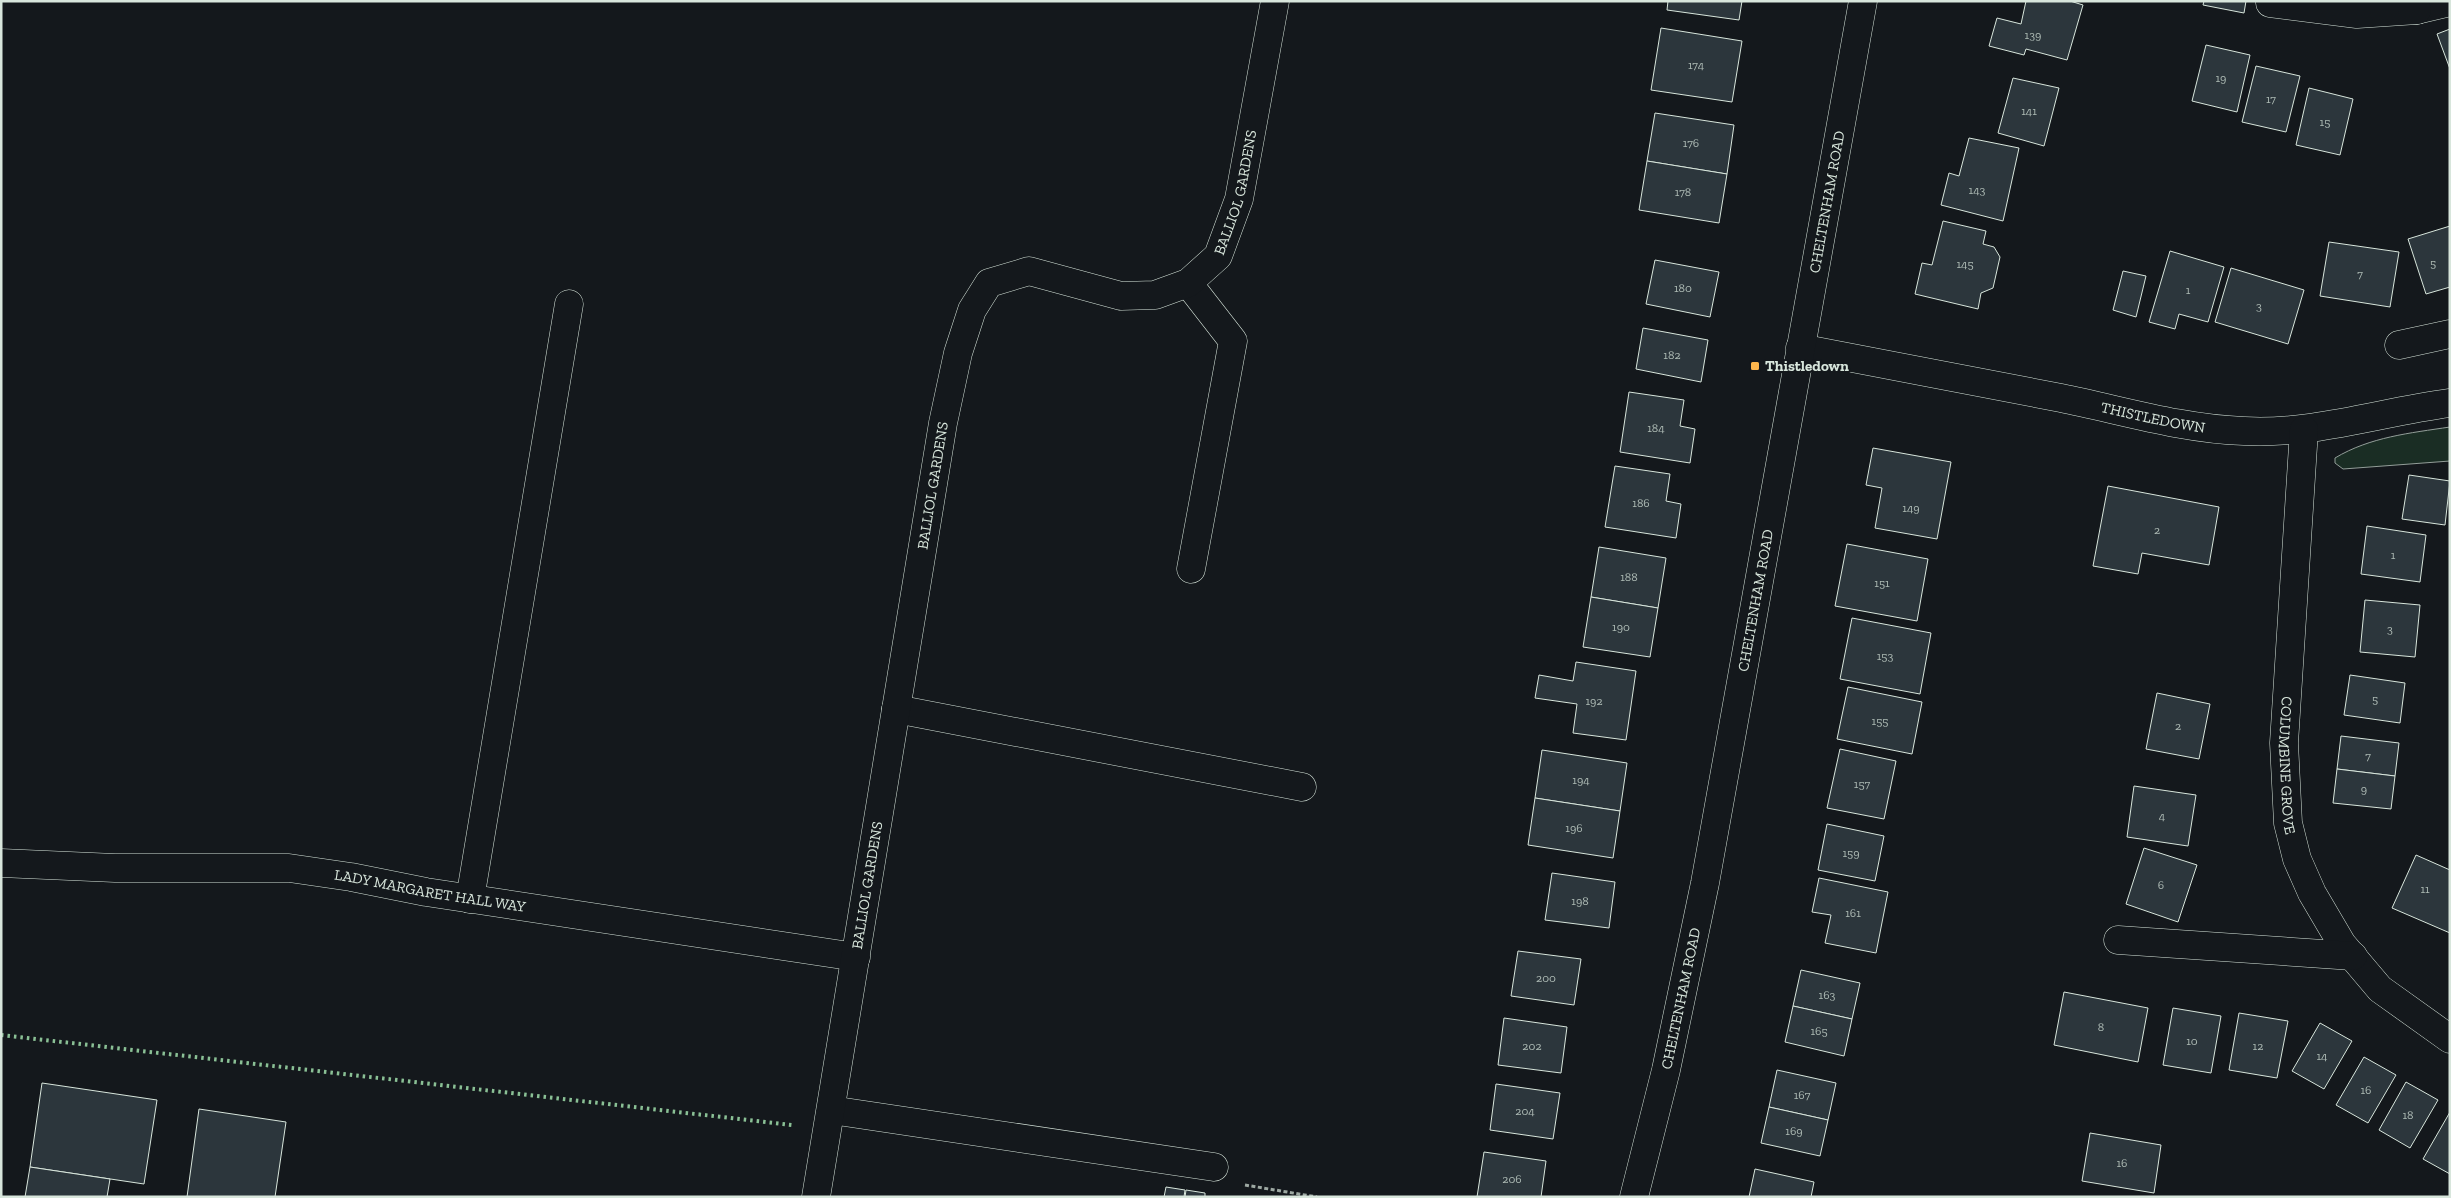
<svg xmlns="http://www.w3.org/2000/svg" width="2451" height="1198" viewBox="0 0 2451 1198" font-family="'Zilla Slab',serif">
  <style>
    .green { fill: #1a2d24; stroke: #939e99 }
    .building { fill: #2c363c; stroke: #d8e6dc }
    .lines { fill: none; stroke-linecap: round; stroke-linejoin: round }
    .minor-casing { stroke: #d8e6dc; stroke-width: 29 }
    .major-casing { stroke: #d8e6dc; stroke-width: 29 }
    .path { stroke: #9da8a2; stroke-width: 3; stroke-dasharray: 4 2.5; stroke-linecap: butt }
    .minor { stroke: #14181c; stroke-width: 28 }
    .major { stroke: #14181c; stroke-width: 28 }
    .hedge { stroke: #8ac095; stroke-width: 4; stroke-dasharray: 2.5 4; stroke-linecap: butt }
    .poi-dot { fill: #ffb74d; stroke: #14181c; stroke-width: 2 }
    .labels { text-anchor: middle; dominant-baseline: central; stroke-width: 4; stroke-linejoin: round; paint-order: stroke }
    .number-label { font-size: 12px; fill: #adbab4 }
    .street-label { font-size: 15px; fill: #d8e6dc; stroke: #14181c }
    .poi-label { font-size: 15px; font-weight: bold; fill: #d8e6dc; stroke: #14181c; text-anchor: start }
  </style>
  <rect width="100%" height="100%" fill="#14181c"/>
  <!-- green -->
  <path class="green" d="M2450,427V461L2343,469L2335,463V458C2370,437 2410,433 2450,427Z"/>
  <!-- building -->
  <g class="building">
    <path d="M1668,1H1742L1739,20L1667,10Z"/>
    <path d="M2026,1H2070L2083,5L2067,60L2026,49L2024,55L1989,46L1997,18L2021,24Z"/>
    <path d="M2204,1H2246L2244,13L2203,5Z"/>
    <path d="M1661,28L1742,41L1732,102L1651,90Z"/>
    <path d="M2450,29V69L2437,34Z"/>
    <path d="M2206,45L2250,55L2237,112L2192,101Z"/>
    <path d="M2256,66L2300,76L2286,132L2242,122Z"/>
    <path d="M2013,78L2059,88L2044,146L1998,133Z"/>
    <path d="M2309,88L2353,99L2340,155L2296,145Z"/>
    <path d="M1655,113L1734,125L1727,174L1647,161Z"/>
    <path d="M1969,138L2019,148L2003,221L1941,205L1949,173L1959,176Z"/>
    <path d="M1647,161L1727,174L1719,223L1639,210Z"/>
    <path d="M1943,221L1986,231L1983,244L1994,247L2000,257L1993,288L1981,293L1978,309L1915,294L1922,263L1932,265Z"/>
    <path d="M2450,226V287L2426,294L2408,239Z"/>
    <path d="M2329,242L2399,252L2390,307L2320,296Z"/>
    <path d="M2170,251L2224,267L2208,322L2179,314L2175,329L2149,322Z"/>
    <path d="M1655,260L1719,272L1710,317L1646,304Z"/>
    <path d="M2231,268L2304,290L2288,344L2215,322Z"/>
    <path d="M2123,271L2146,276L2136,317L2113,310Z"/>
    <path d="M1643,328L1708,340L1701,382L1636,369Z"/>
    <path d="M1629,392L1684,400L1680,426L1695,429L1690,463L1620,452Z"/>
    <path d="M1873,448L1951,462L1937,539L1875,528L1882,488L1866,485Z"/>
    <path d="M1615,466L1670,474L1666,501L1681,504L1676,538L1605,527Z"/>
    <path d="M2409,475L2450,481L2445,525L2402,519Z"/>
    <path d="M2108,486L2219,507L2209,565L2142,553L2138,574L2093,566Z"/>
    <path d="M2367,526L2426,535L2420,582L2361,574Z"/>
    <path d="M1847,544L1928,559L1917,621L1835,606Z"/>
    <path d="M1599,547L1666,558L1658,608L1591,597Z"/>
    <path d="M1591,597L1658,608L1650,657L1583,647Z"/>
    <path d="M2365,600L2420,605L2415,657L2360,652Z"/>
    <path d="M1852,618L1931,633L1920,694L1840,679Z"/>
    <path d="M1576,662L1636,671L1626,740L1573,733L1577,704L1535,698L1539,675L1573,681Z"/>
    <path d="M2350,675L2405,683L2400,723L2344,715Z"/>
    <path d="M1848,687L1922,702L1912,754L1837,739Z"/>
    <path d="M2157,693L2210,704L2199,759L2146,749Z"/>
    <path d="M2341,736L2399,743L2395,776L2337,769Z"/>
    <path d="M1840,749L1896,761L1884,819L1827,808Z"/>
    <path d="M1542,750L1627,763L1620,811L1535,798Z"/>
    <path d="M2337,769L2395,776L2391,809L2333,803Z"/>
    <path d="M2134,786L2196,795L2188,846L2127,837Z"/>
    <path d="M1535,798L1620,811L1613,858L1528,845Z"/>
    <path d="M1827,824L1884,836L1875,881L1818,870Z"/>
    <path d="M2144,848L2197,865L2178,922L2126,904Z"/>
    <path d="M2416,855L2450,870V933L2392,908Z"/>
    <path d="M1552,873L1615,882L1609,928L1545,920Z"/>
    <path d="M1819,878L1888,892L1876,953L1825,943L1831,915L1812,912Z"/>
    <path d="M1518,951L1581,959L1574,1005L1511,996Z"/>
    <path d="M1801,970L1860,983L1852,1019L1793,1006Z"/>
    <path d="M2064,992L2148,1008L2138,1062L2054,1045Z"/>
    <path d="M1793,1006L1852,1019L1844,1056L1785,1042Z"/>
    <path d="M2173,1008L2221,1016L2211,1073L2163,1065Z"/>
    <path d="M2239,1013L2288,1021L2277,1078L2229,1070Z"/>
    <path d="M1504,1018L1567,1027L1561,1073L1498,1065Z"/>
    <path d="M2320,1023L2352,1041L2324,1089L2292,1071Z"/>
    <path d="M2364,1057L2396,1075L2368,1123L2336,1105Z"/>
    <path d="M1777,1070L1836,1083L1828,1120L1769,1107Z"/>
    <path d="M2406,1082L2438,1100L2410,1148L2379,1130Z"/>
    <path d="M42,1083L157,1100L144,1184L30,1167Z"/>
    <path d="M1496,1084L1560,1093L1553,1139L1490,1130Z"/>
    <path d="M1769,1107L1828,1120L1820,1156L1761,1143Z"/>
    <path d="M199,1109L286,1122L275,1197H187Z"/>
    <path d="M2450,1112V1174L2423,1159Z"/>
    <path d="M2090,1133L2161,1145L2154,1193L2082,1181Z"/>
    <path d="M1484,1152L1546,1161L1541,1197H1477Z"/>
    <path d="M30,1167L110,1179L107,1197H25Z"/>
    <path d="M1755,1169L1814,1182L1811,1197H1749Z"/>
    <path d="M1166,1187L1185,1190L1184,1197H1164Z"/>
    <path d="M1186,1190L1205,1193V1197H1185Z"/>
  </g>
  <g class="lines">
    <!-- minor casing -->
    <g class="minor-casing">
      <g id="minor">
        <path d="M2414,1L2417,10L2450,2"/>
        <path d="M2270,3L2357,14L2417,10"/>
        <path d="M1188,283L1233,341L1191,569"/>
        <path d="M2399,345L2450,334"/>
        <path id="s1" d="M1800,348C1887,365 1974,381 2061,398C2121,410 2182,429 2244,431C2314,435 2381,412 2450,403"/>
        <path id="s2" d="M2304,430L2284,743L2288,823L2297,859L2312,893L2342,944L2380,989L2450,1039"/>
        <path d="M896,709L1302,787"/>
        <path id="s3" d="M1,863L115,868H289L351,877L426,892L856,957"/>
        <path d="M470,899L569,304"/>
        <path d="M2118,940L2353,956"/>
        <path d="M831,1110L1214,1167"/>
        <path id="s4" d="M816,1197L943,423L958,353L972,310L989,283L1029,271L1121,296L1155,295L1188,283L1218,256L1239,199L1275,1"/>
      </g>
    </g>
    <!-- major casing -->
    <g class="major-casing">
      <g id="major">
        <path id="s5" d="M1634,1197L1666,1070L1705,883L1863,1"/>
      </g>
    </g>
    <!-- path -->
    <path class="path" d="M1245,1185L1317,1197"/>
    <!-- minor -->
    <use href="#minor" class="minor"/>
    <!-- major -->
    <use href="#major" class="major"/>
    <!-- hedge -->
    <path class="hedge" d="M1,1035L792,1125"/>
  </g>
  <!-- markers -->
  <rect class="poi-dot" x="1750" y="361" width="10" height="10" rx="2.5"/>
  <g class="labels">
    <!-- number labels -->
    <g class="number-label">
      <text x="2033" y="35">139</text>
      <text x="1696" y="65">174</text>
      <text x="2221" y="78">19</text>
      <text x="2271" y="99">17</text>
      <text x="2029" y="111">141</text>
      <text x="2325" y="122">15</text>
      <text x="1691" y="143">176</text>
      <text x="1977" y="190">143</text>
      <text x="1683" y="192">178</text>
      <text x="2433" y="263">5</text>
      <text x="1965" y="264">145</text>
      <text x="2360" y="274">7</text>
      <text x="1683" y="288">180</text>
      <text x="2188" y="290">1</text>
      <text x="2259" y="306">3</text>
      <text x="1672" y="355">182</text>
      <text x="1656" y="428">184</text>
      <text x="1641" y="503">186</text>
      <text x="1911" y="508">149</text>
      <text x="2157" y="530">2</text>
      <text x="2393" y="555">1</text>
      <text x="1629" y="577">188</text>
      <text x="1882" y="583">151</text>
      <text x="1621" y="627">190</text>
      <text x="2390" y="629">3</text>
      <text x="1885" y="656">153</text>
      <text x="2375" y="699">5</text>
      <text x="1594" y="701">192</text>
      <text x="1880" y="721">155</text>
      <text x="2178" y="726">2</text>
      <text x="2368" y="756">7</text>
      <text x="1581" y="780">194</text>
      <text x="1862" y="784">157</text>
      <text x="2364" y="789">9</text>
      <text x="2162" y="816">4</text>
      <text x="1574" y="828">196</text>
      <text x="1851" y="853">159</text>
      <text x="2161" y="885">6</text>
      <text x="2425" y="889">11</text>
      <text x="1580" y="901">198</text>
      <text x="1853" y="913">161</text>
      <text x="1546" y="978">200</text>
      <text x="1827" y="995">163</text>
      <text x="2101" y="1027">8</text>
      <text x="1819" y="1031">165</text>
      <text x="2192" y="1041">10</text>
      <text x="1532" y="1046">202</text>
      <text x="2258" y="1046">12</text>
      <text x="2322" y="1056">14</text>
      <text x="2366" y="1090">16</text>
      <text x="1802" y="1095">167</text>
      <text x="1525" y="1111">204</text>
      <text x="2408" y="1115">18</text>
      <text x="1794" y="1131">169</text>
      <text x="2122" y="1163">16</text>
      <text x="1512" y="1179">206</text>
    </g>
    <!-- street labels -->
    <g class="street-label">
      <text stroke="none"><textPath href="#s4" startOffset="1246">BALLIOL GARDENS</textPath></text>
      <text stroke="none"><textPath href="#s5" startOffset="1014">CHELTENHAM ROAD</textPath></text>
      <text stroke="none"><textPath href="#s1" startOffset="360">THISTLEDOWN</textPath></text>
      <text stroke="none"><textPath href="#s4" startOffset="721">BALLIOL GARDENS</textPath></text>
      <text stroke="none"><textPath href="#s5" startOffset="609">CHELTENHAM ROAD</textPath></text>
      <text stroke="none"><textPath href="#s2" startOffset="336">COLUMBINE GROVE</textPath></text>
      <text stroke="none"><textPath href="#s4" startOffset="316">BALLIOL GARDENS</textPath></text>
      <text stroke="none"><textPath href="#s3" startOffset="431">LADY MARGARET HALL WAY</textPath></text>
      <text stroke="none"><textPath href="#s5" startOffset="204">CHELTENHAM ROAD</textPath></text>
    </g>
    <!-- poi labels -->
    <g class="poi-label">
      <text x="1765" y="366">Thistledown</text>
    </g>
  </g>
  <!-- border -->
  <rect width="2451" height="1198" fill="none" stroke="#d8e6dc" stroke-width="5"/>
</svg>
